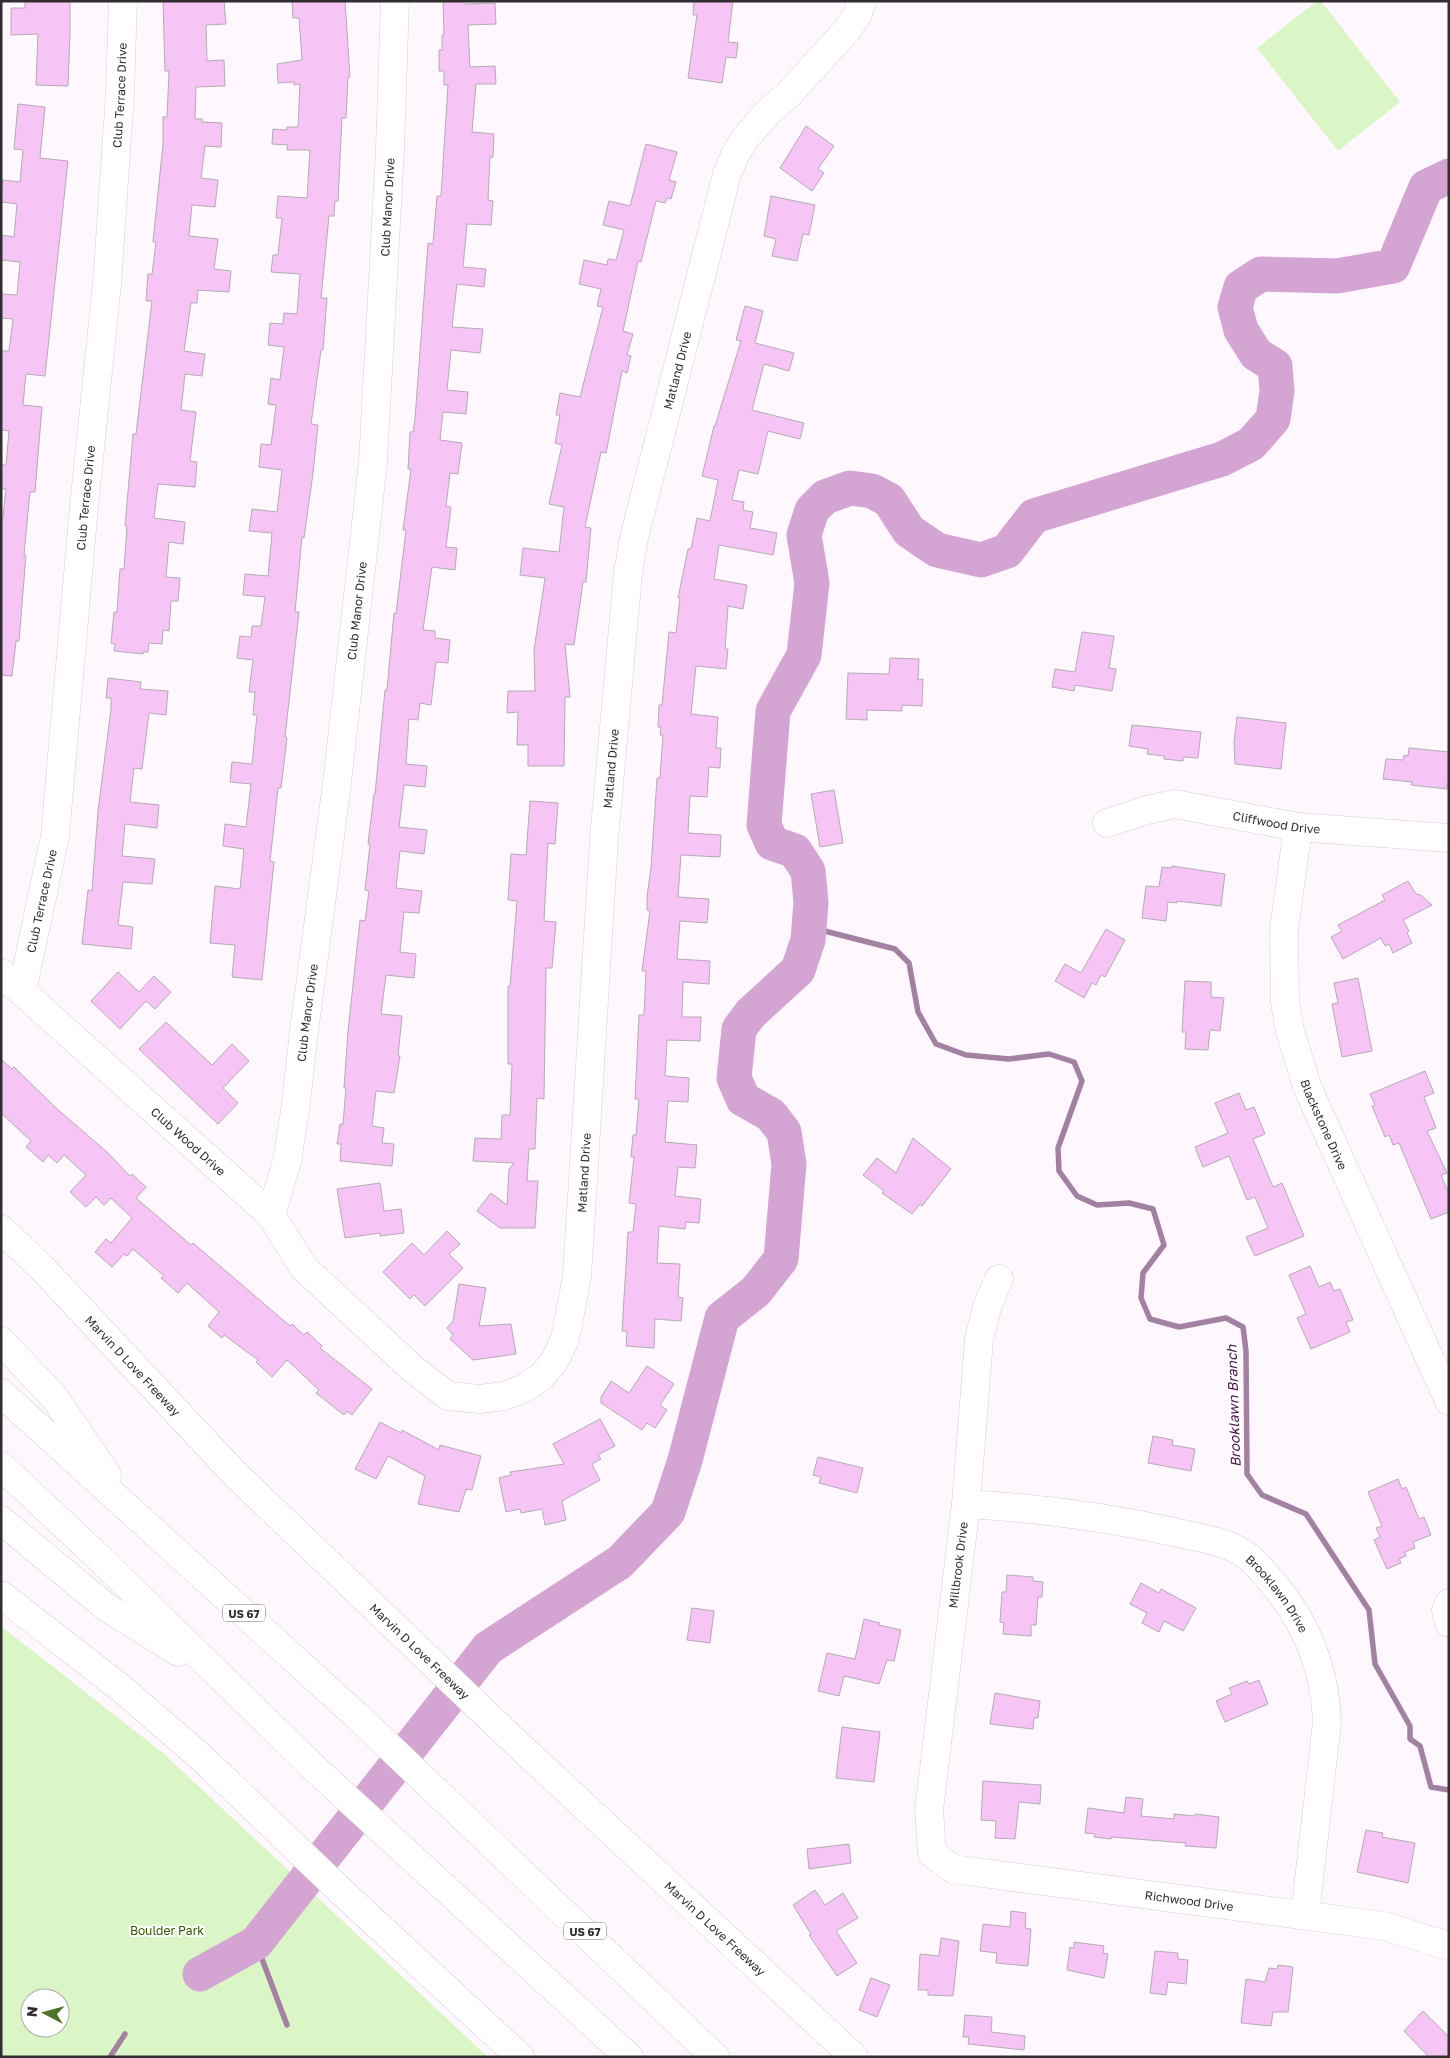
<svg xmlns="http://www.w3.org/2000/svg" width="1450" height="2058" viewBox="0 0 1450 2058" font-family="'Golos Text',sans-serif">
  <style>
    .green { fill: #dbf6c6; fill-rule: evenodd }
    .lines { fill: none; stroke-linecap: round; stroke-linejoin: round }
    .stream { stroke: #a381a2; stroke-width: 5.5 }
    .river { stroke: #d4a5d3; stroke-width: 35 }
    .building { fill: #f6c5f5; stroke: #b4abb4 }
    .minor-casing { stroke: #d7cdd6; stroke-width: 29 }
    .major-casing { stroke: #d7cdd6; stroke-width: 29 }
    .highway-casing { stroke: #d7cdd6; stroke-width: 29 }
    .minor { stroke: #fff; stroke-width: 28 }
    .major { stroke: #fff; stroke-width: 28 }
    .highway { stroke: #fff; stroke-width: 28 }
    .labels { text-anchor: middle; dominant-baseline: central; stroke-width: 4; stroke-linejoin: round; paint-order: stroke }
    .shield { fill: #fff; stroke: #6f6d6f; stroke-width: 1 }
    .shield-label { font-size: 11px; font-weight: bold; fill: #312e31 }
    .street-label { font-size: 12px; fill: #312e31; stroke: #fff }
    .park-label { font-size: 12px; fill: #325600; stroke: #fff }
    .water-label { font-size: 14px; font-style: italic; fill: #4b124c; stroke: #fff }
  </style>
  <rect width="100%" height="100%" fill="#fff7fe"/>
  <!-- green -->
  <g class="green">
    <path d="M1317,1H1321L1400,102L1338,151L1257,48Z"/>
    <path d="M1,1626L163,1753L488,2057H1ZM30,1998H60V2028H30Z"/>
  </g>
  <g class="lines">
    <!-- stream -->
    <g class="stream">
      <path d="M809,927L895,949L909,963L918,1012L936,1044L966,1055L1009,1059L1049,1054L1074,1062L1082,1081L1058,1148L1059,1171L1077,1196L1097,1205L1129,1203L1153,1209L1164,1245L1143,1273L1141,1298L1150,1319L1179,1327L1226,1318L1243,1327L1246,1351L1247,1474L1262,1495L1306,1514L1369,1610L1375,1664L1410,1726V1739L1420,1746L1431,1787L1449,1790"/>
      <path d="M256,1943L287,2025"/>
      <path d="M110,2057L125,2034"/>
    </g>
    <!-- river -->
    <path class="river" d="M200,1974L256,1943L488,1648L620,1562L668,1512L685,1460L722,1318L756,1291L781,1259L789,1164L784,1132L771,1115L743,1099L734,1078L739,1029L751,1013L798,970L808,940L811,902L808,871L795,851L772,843L764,825L773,711L804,655L812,583L804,535L812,510L825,497L850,488L872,491L889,500L909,531L937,550L981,560L1007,551L1034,516L1222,459L1251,444L1273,419L1277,391L1275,366L1256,354L1241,330L1235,307L1241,287L1261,274L1337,276L1393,266L1426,187L1449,176"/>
  </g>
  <!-- building -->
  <g class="building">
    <path d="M25,1H70V34L68,86L36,85L38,34L11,35V8H25Z"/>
    <path d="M163,1H224L226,24L206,25L207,61L224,60L225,86L196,87L195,119H202V122L222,123L221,147L205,146L201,178L218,180L215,207L192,205L189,236L218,239L214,269L231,271L229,292L198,290L197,303H191L184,351L205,354L202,376L185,374L181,410L196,412L190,461L197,462L195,487L158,484L154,518L185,522L183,544L169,542L166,577L180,578L178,601H171L169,631L163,630L162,644L149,643L148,652H143V654L114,651L115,644L111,643L114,612H117L120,569H124L127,526H125L133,434H136L152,301H146L148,274H152L156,242H153L163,144V117H167L169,71H165Z"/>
    <path d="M292,1H345L350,77H348L346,118H342L338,201H335L334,216H329L321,298H327L323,350H321L311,424L318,425L313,473L304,538L302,537L295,612H299L285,737L287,738L281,788H278L270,861L274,862L262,980L232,977L235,945L210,943L215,886L240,889L244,849L223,846L225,824L246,827L251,784L230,782L232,762L252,764L257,715H253L255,692H249L253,660L237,658L240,636L251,637L252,626H261L265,597L243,595L245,574L268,576L272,533L249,531L252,509L277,512L282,470L259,467L261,444L271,445L276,405L268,404L271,378L280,380L284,347L268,345L270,323L283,324L284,313L297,314L300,274L271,272L273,255H278L282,218H276L278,196L307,198L310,150H287L288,145L272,144L273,129L287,130V127H298L300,84L294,85V82L278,83L277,64L302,60L299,18H293Z"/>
    <path d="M443,1H465V4L495,3L496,24L468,25L470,67L495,66L496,84H476L472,132L494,134L493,157H490L488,200L493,201L491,225L467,224L463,267L486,269L484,287L457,284L452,327L483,329L480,353L451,350L447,390L468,392L466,414L443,412L440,440L462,443L458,474L450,473L446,506L451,507L446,547L457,548L455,570L432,567L423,630L435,631V638L450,640L448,663L436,662L431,705L420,703L418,720L409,719L406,764L427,766L425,787L404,785L399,827L427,830L424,854L400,851L396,888L422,891L419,913L404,912L400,952L416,954L414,978L386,975L381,1014L402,1016L398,1056H400L394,1093L376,1091L372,1126L384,1128L382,1143L394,1144L392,1166L340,1161L341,1144H337L340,1124H343L346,1088H344L348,1031L360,920L365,921L369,891L365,890L370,844H368L374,794H375L385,690H387L394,613L396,614L406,530H403L411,469H408L410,432H413L415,419L428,243L433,244L437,196H441L448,85H444V71H439V50H442V35H444Z"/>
    <path d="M694,1H733L728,42L738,43L736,58L726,57L722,83L688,78L697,15H693Z"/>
    <path d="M18,104L45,107L40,158L68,161L45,376L26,374L23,405L42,407L35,492H30L24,555H26L19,641H16L12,676L1,675V518H3L6,489H1V465H6L9,431L1,430V351H9L13,319L1,318V294L17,295L20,262L1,260V235L14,237L17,204L1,202V192L3,180L20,182L23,150L14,149Z"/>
    <path d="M806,126L834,146L818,169L824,173L812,191L780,168Z"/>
    <path d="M646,144L677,152L669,180L676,182L671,199L667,198L665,203L656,201L641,262L638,261L623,331L633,334L627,355L631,356L627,373L622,371L606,453L601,452L585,527L591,528L586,582H583L574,645L565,644L570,697H565L564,766H528V745H517L518,712L507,713L508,691H535L534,650L545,578L520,575L523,548L559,552L564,507L549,504L562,445L555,443L560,415H556L560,393L580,397L603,307L597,306L601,289L579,284L584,260L607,265L608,259L616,260L624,230L603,225L609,201L630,206Z"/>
    <path d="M771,196L815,205L809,235L803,234L797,261L772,256L776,239L764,236Z"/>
    <path d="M745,306L763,311L755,343L794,353L789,371L764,364L752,410L804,423L800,439L768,431L758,474L739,470L732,500L744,502L743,510L753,512L750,528L777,533L773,555L719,545L714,579L747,585L743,609L728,606L725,649H728L726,669L696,666L691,714L718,717L716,748H721L720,768L709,767L707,797L690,796L688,833L721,835L720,857L681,855L678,897L709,899L707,923L680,921L677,959L710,961L709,984L683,982L682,1017H701L700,1041L667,1040L665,1076L689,1078L688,1102L668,1101L665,1142L697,1145L695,1168L678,1167L675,1196L701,1199L699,1223L686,1222L685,1229L659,1226L657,1263L680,1264L678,1297L683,1298L681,1321L655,1319L654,1348L626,1346L627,1331H622L628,1232H633L636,1204L629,1203L634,1157H631L633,1135H636L639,1099H635L639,1015H644L646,971H642L650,911L647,910V896L651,868L657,778H660L663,735H660L661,727H658L659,705H662L669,632L676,633L680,598H678L688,549H691L697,518L710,521L718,480L702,476L714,426H715L741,341L736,340Z"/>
    <path d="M1082,632L1114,636L1109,668L1116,669L1112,691L1075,685L1074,691L1052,687L1055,669L1075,672Z"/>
    <path d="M890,658L919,659L918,680L923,679L922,706L902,705V711L867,710V720L846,719L848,673L889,674Z"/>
    <path d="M108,678L141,682L140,689L168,691L166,715L149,713L142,769L134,768L130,802L159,805L157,828L125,824L122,856L155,859L152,884L123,882L118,925L133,927L131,949L82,944L88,890L92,891L98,811L111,709V698H106Z"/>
    <path d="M1237,717L1286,723L1281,769L1235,764L1234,742Z"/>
    <path d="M1132,725L1201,732L1198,758L1183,757V761L1164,759V756L1147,754L1148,749L1129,746Z"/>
    <path d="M1409,748L1449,752V785L1447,784V789L1411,785L1412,782L1383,779L1386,759L1403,760L1404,755L1408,756Z"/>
    <path d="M834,790L843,843L820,847L811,794Z"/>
    <path d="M530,801L558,803L555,844L548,843L544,921L556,922L552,968H546L544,1099L537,1098L535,1149H529L527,1181H538L535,1228H500L477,1211L491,1193L507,1205L509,1169L514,1163L473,1161L475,1138L501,1139L502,1115H510L512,1064H508V986H510L517,901L508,900L511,854L526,855Z"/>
    <path d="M1172,866L1225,874L1221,906L1177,901V903L1168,902L1166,921L1142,918L1146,886L1159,887L1162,867L1172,868Z"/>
    <path d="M1408,881L1416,894L1421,895L1432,905L1403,920L1409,931L1407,933L1412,943L1393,953L1389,944L1385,946L1381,938L1343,959L1331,937L1342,931L1338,925L1385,900L1382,895Z"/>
    <path d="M1106,929L1125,940L1105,977L1101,975L1096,985L1092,983L1084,998L1055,981L1065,964L1081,973Z"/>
    <path d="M118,972L139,992L154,976L171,992L155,1009L146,1001L120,1029L91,1001Z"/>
    <path d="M1358,978L1372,1051L1342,1057L1332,1004L1338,1003L1334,983Z"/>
    <path d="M1185,981L1211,982V997L1224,998L1220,1031L1210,1030L1208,1050L1185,1049L1186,1032H1182Z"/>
    <path d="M166,1022L212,1065L232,1044L249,1061L223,1088L238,1103L218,1124L139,1049Z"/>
    <path d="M1,1059L12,1069L14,1067L56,1108L107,1152L130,1176L132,1174L146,1187L136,1198L191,1245L193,1243L290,1326L292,1324L304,1335L307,1332L322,1346L320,1348L372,1389L352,1415L347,1411L344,1415L316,1393L319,1390L287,1360L272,1377L256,1362L258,1360L224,1335L222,1338L208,1326L219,1312L187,1283L178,1293L161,1278L164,1276L133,1249L127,1256L124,1254L112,1267L95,1252L106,1239L111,1243L132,1218L111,1198L104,1205L96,1197L86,1207L70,1192L86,1175L64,1155L57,1163L48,1155L43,1162L26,1147L31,1141L1,1113Z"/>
    <path d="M1425,1071L1434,1093L1424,1097L1436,1128L1427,1131L1447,1173L1441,1175L1449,1194V1212L1431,1219L1399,1143L1393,1145L1389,1135L1385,1137L1372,1106L1375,1105L1370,1094Z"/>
    <path d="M1239,1093L1246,1110L1254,1107L1265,1134L1253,1139L1273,1187L1282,1183L1304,1236L1255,1256L1246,1237L1268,1228L1255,1197L1247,1200L1229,1156L1203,1167L1195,1147L1228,1133L1215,1103Z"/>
    <path d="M913,1138L951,1169L922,1206L920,1204L912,1214L882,1193L884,1191L863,1175L877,1158L896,1173Z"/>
    <path d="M380,1183L384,1211L401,1209L404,1233L380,1236V1233L345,1238L337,1189Z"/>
    <path d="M447,1231L460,1244L449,1254L463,1268L425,1306L414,1295L410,1299L383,1272L412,1243L424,1255Z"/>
    <path d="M1310,1266L1319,1287L1330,1282L1334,1291L1340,1289L1353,1320L1346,1322L1350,1332L1311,1349L1297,1318L1306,1314L1289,1275Z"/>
    <path d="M459,1284L486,1288L479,1326L511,1324L516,1354L473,1360L450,1339L453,1335L447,1328L453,1321Z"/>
    <path d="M647,1366L674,1384L660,1405L667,1410L655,1428L647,1423L642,1430L601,1403V1397L611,1381L629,1393Z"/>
    <path d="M600,1419L615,1446L598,1455L601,1459L592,1464L600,1480L562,1501L566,1520L545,1525L542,1509L521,1513L520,1509L506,1512L499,1478L511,1475L510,1472L564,1464L553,1444Z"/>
    <path d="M380,1422L401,1433L402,1430L439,1450L440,1445L481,1456L472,1490L466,1489L459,1512L418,1504L425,1476L388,1456L376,1479L355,1469Z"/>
    <path d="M1153,1436L1173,1440L1172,1445L1195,1449L1191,1471L1148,1463Z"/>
    <path d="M818,1457L863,1468L857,1493L819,1483L821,1477L813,1475Z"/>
    <path d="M1398,1479L1402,1489L1406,1487L1419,1519L1424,1517L1431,1535L1413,1542L1415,1548L1405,1552L1406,1556L1399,1559L1401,1563L1387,1569L1374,1540L1380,1537L1376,1528L1382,1526L1368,1492Z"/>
    <path d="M1007,1575L1033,1577V1581L1043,1582L1042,1597H1038L1036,1625H1031V1636L1003,1634L1004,1623L1000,1622L1002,1592H1006Z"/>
    <path d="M1141,1583L1159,1593L1161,1589L1196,1608L1183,1631L1164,1621L1159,1632L1142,1623L1147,1613L1130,1604Z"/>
    <path d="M692,1608L714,1611L710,1643L687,1640Z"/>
    <path d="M864,1619L880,1623L879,1625L901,1630L894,1661L887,1660L879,1684L844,1676L839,1696L818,1691L827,1653L855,1659Z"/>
    <path d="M1259,1680L1268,1704L1225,1722L1216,1701L1232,1694L1229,1688L1247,1681L1249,1684Z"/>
    <path d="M995,1693L1040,1701L1038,1718H1034L1033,1729L990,1724Z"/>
    <path d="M842,1727L880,1732L874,1782L836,1778Z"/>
    <path d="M983,1781L1041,1785L1040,1804L1019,1802L1015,1839L995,1838L996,1821L981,1820Z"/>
    <path d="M1126,1797L1143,1799L1141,1816L1174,1819V1814L1195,1816V1814L1219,1817L1216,1848L1185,1846L1186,1843L1111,1837V1839L1094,1837L1095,1834L1085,1833L1088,1808L1124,1813Z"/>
    <path d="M1366,1830L1383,1833L1382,1837L1415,1843L1408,1883L1357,1872Z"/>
    <path d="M849,1844L851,1863L809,1869L807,1849Z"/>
    <path d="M815,1890L825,1905L843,1893L858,1918L836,1931L857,1963L837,1976L809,1935L811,1934L793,1905Z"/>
    <path d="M1011,1911L1026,1913L1025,1928L1031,1929L1028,1966L996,1963L997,1953L980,1951L983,1924L1010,1927Z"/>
    <path d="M941,1938L959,1941L953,1996L928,1995V1990H918L920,1954L939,1956Z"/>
    <path d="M1074,1942L1104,1946L1103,1953L1108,1954L1104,1978L1067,1970L1070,1947L1074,1948Z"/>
    <path d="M1155,1951L1178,1953V1959L1188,1960L1186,1984L1168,1982L1166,1995L1150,1993Z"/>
    <path d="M1278,1965L1293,1967L1288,2012H1273L1271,2026L1241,2023L1246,1979L1265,1982L1269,1968L1277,1969Z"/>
    <path d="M871,1978L890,1985L877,2017L859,2010Z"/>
    <path d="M1423,2011L1449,2037V2057H1429L1404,2031Z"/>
    <path d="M965,2015L992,2017L991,2032L1025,2036L1024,2050L968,2044L969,2037H963Z"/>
  </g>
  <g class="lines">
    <!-- minor casing -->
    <g class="minor-casing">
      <g id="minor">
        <path id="s1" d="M1107,823L1147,810L1175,804L1298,827L1449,838"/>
        <path id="s2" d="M1298,827L1284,930L1285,1002L1290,1031L1308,1089L1449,1401"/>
        <path id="s3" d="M1,973L271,1215L304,1268L413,1369L448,1396L480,1399L504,1396L525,1388L542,1376L555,1360L565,1339L577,1277L604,839L628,573L634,538L727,174L735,155L744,140L769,111L788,95L848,29L858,14L862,1"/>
        <path id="s4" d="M22,991L55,836L84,506L107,284L120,93L123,1"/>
        <path id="s5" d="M271,1215L287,1161L295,1111L304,1031L337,783L373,462L390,150L395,1"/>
        <path id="s6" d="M999,1279L988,1304L979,1339L966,1504L929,1810L932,1853L953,1869L1384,1926L1449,1946"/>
        <path id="s7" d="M966,1504C1039,1508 1112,1518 1183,1534C1205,1539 1229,1542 1247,1556C1256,1563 1264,1572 1271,1581C1306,1621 1325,1668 1327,1722L1305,1915"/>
        <path d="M1449,1603L1446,1610L1449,1623"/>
      </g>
    </g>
    <!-- major casing -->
    <g class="major-casing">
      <g id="major">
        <path id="s8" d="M1,1229L42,1268L235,1474L510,1737L854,2057"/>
        <path d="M1,1595L122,1689L203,1759L343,1893L520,2057"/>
      </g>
    </g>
    <!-- highway casing -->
    <g class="highway-casing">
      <g id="highway">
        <path d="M1,1341L55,1398L107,1475"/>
        <path d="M1,1393L356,1715L715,2057"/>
        <path d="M1,1466L94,1553L312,1766L629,2057"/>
        <path d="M1,1520L106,1607L178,1652"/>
      </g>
    </g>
    <!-- minor -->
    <use href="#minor" class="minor"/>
    <!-- major -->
    <use href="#major" class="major"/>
    <!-- highway -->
    <use href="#highway" class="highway"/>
  </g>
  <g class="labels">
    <!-- shield labels -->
    <g class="shield">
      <rect x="223" y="1604.5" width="42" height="17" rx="4"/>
      <rect x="564" y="1922.5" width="42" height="17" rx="4"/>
    </g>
    <g class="shield-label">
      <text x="244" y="1613">US 67</text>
      <text x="585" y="1931">US 67</text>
    </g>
    <!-- street labels -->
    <g class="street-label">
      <text stroke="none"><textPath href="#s4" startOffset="902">Club Terrace Drive</textPath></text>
      <text stroke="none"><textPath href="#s5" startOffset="1016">Club Manor Drive</textPath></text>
      <text stroke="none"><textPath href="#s3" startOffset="1739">Matland Drive</textPath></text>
      <text stroke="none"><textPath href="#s4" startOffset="498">Club Terrace Drive</textPath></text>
      <text stroke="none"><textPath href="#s5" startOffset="611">Club Manor Drive</textPath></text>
      <text stroke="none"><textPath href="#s3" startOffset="1334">Matland Drive</textPath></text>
      <text stroke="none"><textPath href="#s1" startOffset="174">Cliffwood Drive</textPath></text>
      <text stroke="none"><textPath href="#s4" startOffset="92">Club Terrace Drive</textPath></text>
      <text stroke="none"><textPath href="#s5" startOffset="206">Club Manor Drive</textPath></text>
      <text stroke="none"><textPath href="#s2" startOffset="305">Blackstone Drive</textPath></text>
      <text stroke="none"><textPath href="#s3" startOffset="252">Club Wood Drive</textPath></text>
      <text stroke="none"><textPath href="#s3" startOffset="929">Matland Drive</textPath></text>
      <text stroke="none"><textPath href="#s8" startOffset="190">Marvin D Love Freeway</textPath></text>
      <text transform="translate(958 1565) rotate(-83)">Millbrook Drive</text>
      <text stroke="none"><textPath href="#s7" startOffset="336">Brooklawn Drive</textPath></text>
      <text stroke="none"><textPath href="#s8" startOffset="595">Marvin D Love Freeway</textPath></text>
      <text stroke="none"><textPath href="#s6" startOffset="845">Richwood Drive</textPath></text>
      <text stroke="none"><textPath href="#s8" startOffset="1000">Marvin D Love Freeway</textPath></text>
    </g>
    <!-- park labels -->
    <g class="park-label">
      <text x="167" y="1930">Boulder Park</text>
    </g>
    <!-- water labels -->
    <g class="water-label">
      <text transform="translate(1233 1406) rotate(-92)">Brooklawn Branch</text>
    </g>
  </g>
  <!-- border -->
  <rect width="1450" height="2058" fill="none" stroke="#312e31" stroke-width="5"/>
  <!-- north arrow -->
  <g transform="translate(45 2013) rotate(276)"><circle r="24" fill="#ffffff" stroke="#adabad"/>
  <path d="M0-4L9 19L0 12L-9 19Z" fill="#4f732b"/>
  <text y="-8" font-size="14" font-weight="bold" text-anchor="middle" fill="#312e31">N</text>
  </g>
</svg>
